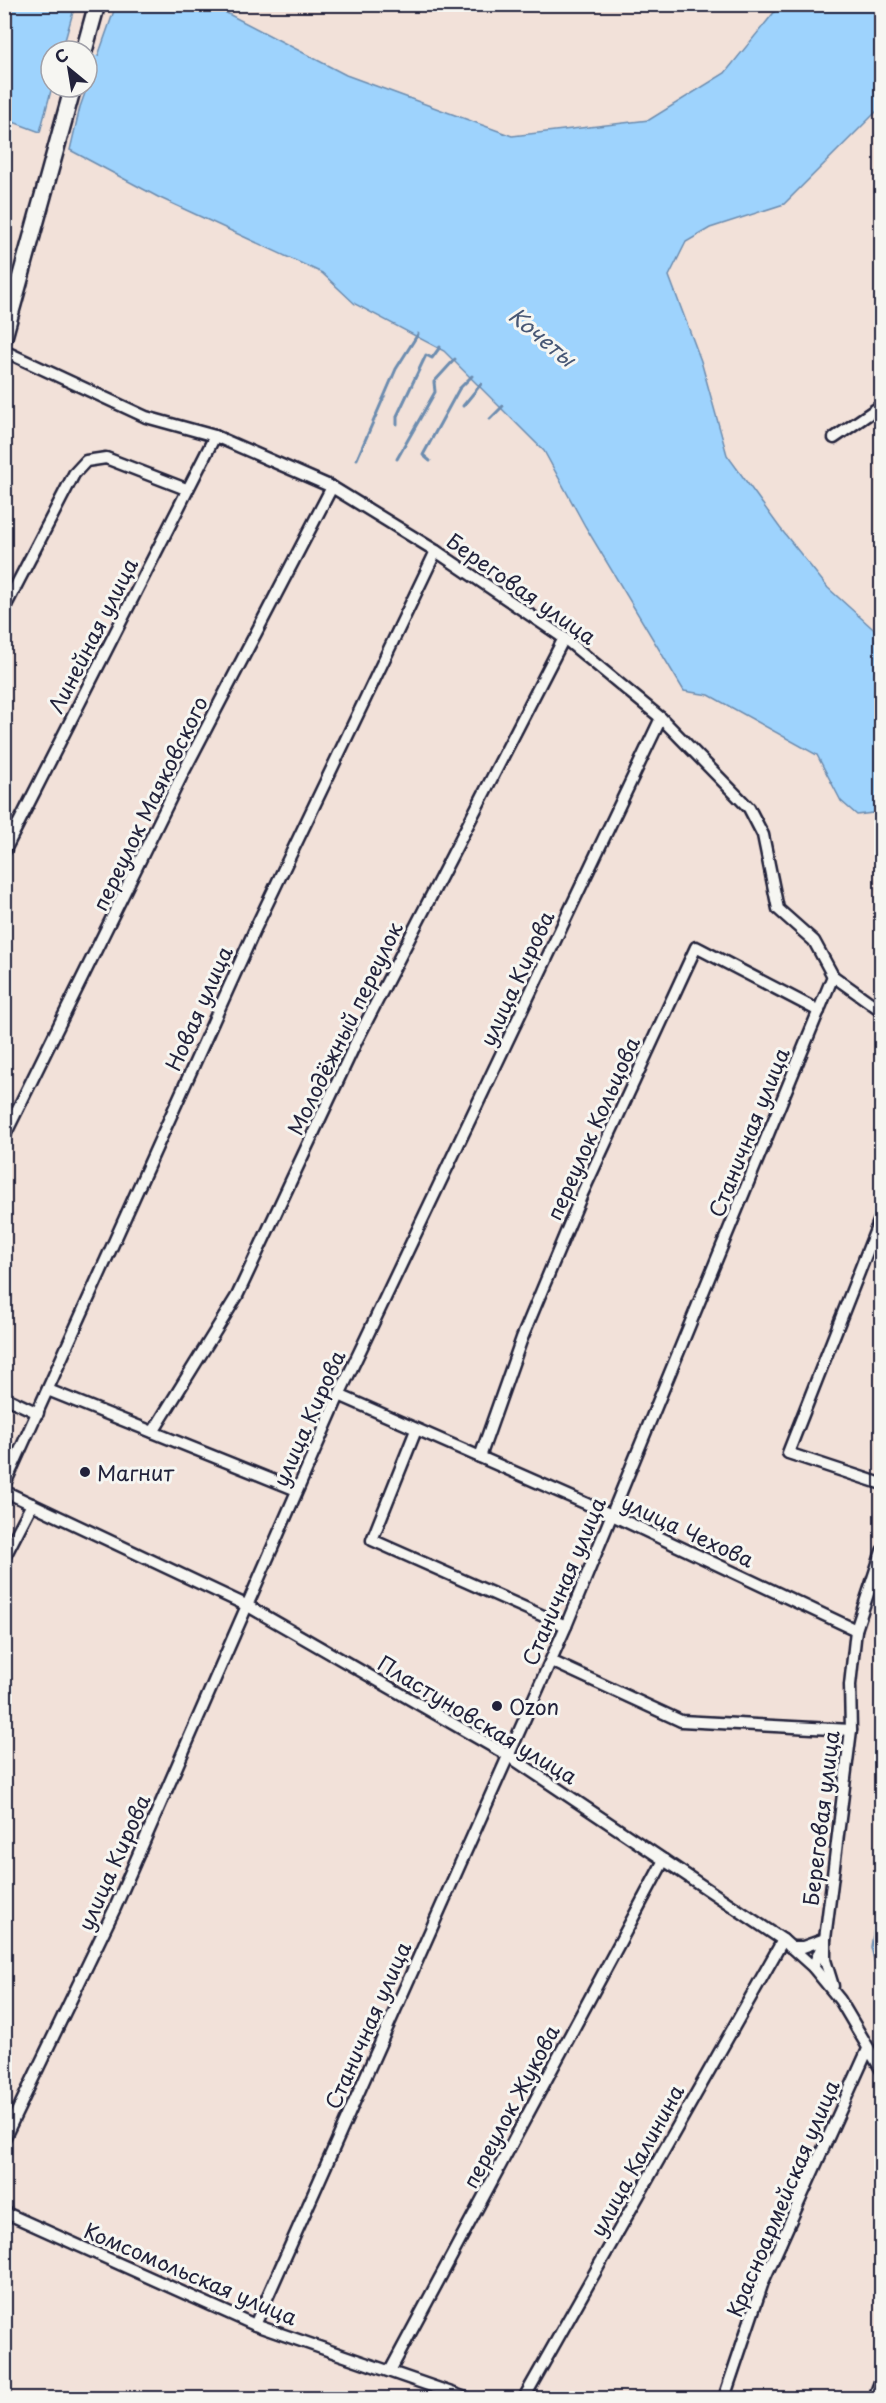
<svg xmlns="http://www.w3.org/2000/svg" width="886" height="2403" viewBox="0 0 886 2403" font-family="'Playpen Sans',sans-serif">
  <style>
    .water { fill: #9ed3fd; stroke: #6c8caf; stroke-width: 1.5 }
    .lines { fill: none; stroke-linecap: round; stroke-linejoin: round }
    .stream { stroke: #6c8caf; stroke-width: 3 }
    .river { stroke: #9ed3fd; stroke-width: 16 }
    .street-casing { stroke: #22223b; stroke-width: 15 }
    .secondary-casing { stroke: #22223b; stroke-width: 20 }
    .street { stroke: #f6f6f2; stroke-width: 10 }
    .secondary { stroke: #f6f6f2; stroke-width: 15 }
    .poi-dot { fill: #22223b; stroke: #f6f6f2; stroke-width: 2 }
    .labels { text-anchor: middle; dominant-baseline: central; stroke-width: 6; stroke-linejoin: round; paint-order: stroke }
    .street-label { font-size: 21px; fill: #22223b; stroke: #f6f6f2 }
    .poi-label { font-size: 21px; fill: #22223b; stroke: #f6f6f2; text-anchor: start }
    .water-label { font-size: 22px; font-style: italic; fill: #475775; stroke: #f6f6f2 }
  </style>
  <rect width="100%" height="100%" fill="#f2e1d9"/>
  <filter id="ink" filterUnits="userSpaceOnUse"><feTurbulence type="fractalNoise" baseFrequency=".0167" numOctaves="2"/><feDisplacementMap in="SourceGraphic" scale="12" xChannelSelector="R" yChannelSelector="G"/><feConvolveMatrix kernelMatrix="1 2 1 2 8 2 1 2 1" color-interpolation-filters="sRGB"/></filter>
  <g filter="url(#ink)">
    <!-- water -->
    <g class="water">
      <path d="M4,5H75L62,51H51L52,87L40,132L5,119Z"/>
      <path d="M116,5H211L346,75L512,136L649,120L725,73L776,10L797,5H881V107L784,204L710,228L686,242L669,276L701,361L727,455L780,528L828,588L881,636V812L857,815L841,801L817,755L709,695L684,691L585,526L544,451L444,351L355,304L322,273L158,197L70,150L80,107Z"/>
      <path d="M881,1883V1989L871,1947Z"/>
    </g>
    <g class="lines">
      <!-- stream -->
      <g class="stream">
        <path d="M463,406L481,384"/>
        <path d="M490,419L503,406"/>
        <path d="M397,424V416L426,355L432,358L440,347"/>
        <path d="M357,459L396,369L418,334"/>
        <path d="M397,459L435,392L434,382L455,359"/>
        <path d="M430,461L423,455L459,389L472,376"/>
      </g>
      <!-- river -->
      <path class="river" d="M87,61L115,72"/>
      <!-- street casing -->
      <g class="street-casing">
        <g id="street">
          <path d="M4,351L146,417L215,436L332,487L436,551L564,638L661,718L749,808L763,835L778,909L814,941L833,976L882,1011"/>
          <path d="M834,438L882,405"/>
          <path d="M4,609L74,474L86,461L106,458L186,489"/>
          <path d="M4,852L215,436"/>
          <path d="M4,1137L182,775L332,487"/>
          <path d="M882,1214L788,1453L882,1484"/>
          <path d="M48,1390L297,1490"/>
          <path d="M339,1395L612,1515L856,1630"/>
          <path d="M4,1397L38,1413"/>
          <path d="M416,1430L372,1540L566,1626"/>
          <path d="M153,1432L237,1296L357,1040L564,638"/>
          <path d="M480,1457L522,1338L582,1194L696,947L819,1011"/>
          <path d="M4,1486L256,927L436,551"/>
          <path d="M4,1491L248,1606L509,1756L783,1940L813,1967L840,2000L882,2071"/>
          <path d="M4,1558L32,1504"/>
          <path d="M551,1661L681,1721L851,1730"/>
          <path d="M790,1947H803L825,1939V1960L833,1986"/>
          <path d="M813,1967L825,1939L851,1730L850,1685L856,1630L882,1551"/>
          <path d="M4,2139L115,1908L339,1395L661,718"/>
          <path d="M4,2212L255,2325L466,2398"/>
          <path d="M255,2325L566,1626L833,976"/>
          <path d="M390,2371L664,1860"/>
          <path d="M524,2398L783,1940"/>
          <path d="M724,2398L763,2282L868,2049"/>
          <path d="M874,2398L882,2377"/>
        </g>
      </g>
      <!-- secondary casing -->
      <g class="secondary-casing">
        <g id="secondary">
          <path d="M84,51L97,4"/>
          <path d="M4,337L73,87"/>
        </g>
      </g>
      <!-- street -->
      <use href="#street" class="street"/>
      <!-- secondary -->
      <use href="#secondary" class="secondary"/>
    </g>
  </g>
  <!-- markers -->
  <g class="poi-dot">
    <circle cx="85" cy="1472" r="6"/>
    <circle cx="497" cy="1706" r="6"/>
  </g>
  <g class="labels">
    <!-- street labels -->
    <g class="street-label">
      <text transform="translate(522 588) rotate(35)">Береговая улица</text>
      <text transform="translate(92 635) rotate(-63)">Линейная улица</text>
      <text transform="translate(149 803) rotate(-64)">переулок Маяковского</text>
      <text transform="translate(516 978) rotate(-65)">улица Кирова</text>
      <text transform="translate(198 1008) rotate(-66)">Новая улица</text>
      <text transform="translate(344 1028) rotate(-64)">Молодёжный переулок</text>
      <text transform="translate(592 1128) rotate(-66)">переулок Кольцова</text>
      <text transform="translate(748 1132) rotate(-68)">Станичная улица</text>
      <text transform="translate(308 1418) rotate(-66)">улица Кирова</text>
      <text transform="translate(688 1530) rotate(25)">улица Чехова</text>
      <text transform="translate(563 1581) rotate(-67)">Станичная улица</text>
      <text transform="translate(478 1719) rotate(31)">Пластуновская улица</text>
      <text transform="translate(820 1818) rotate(-83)">Береговая улица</text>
      <text transform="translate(113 1862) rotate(-66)">улица Кирова</text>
      <text transform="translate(367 2025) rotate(-66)">Станичная улица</text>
      <text transform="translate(510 2106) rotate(-62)">переулок Жукова</text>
      <text transform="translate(636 2160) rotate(-61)">улица Калинина</text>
      <text transform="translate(782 2198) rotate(-67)">Красноармейская улица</text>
      <text transform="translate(191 2273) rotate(23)">Комсомольская улица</text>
    </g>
    <!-- poi labels -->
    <g class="poi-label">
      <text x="97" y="1472">Магнит</text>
      <text x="509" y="1706">Ozon</text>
    </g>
    <!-- water labels -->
    <g class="water-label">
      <text transform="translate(543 336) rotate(40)">Кочеты</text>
    </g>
  </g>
  <!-- margin -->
  <rect width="886" height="2403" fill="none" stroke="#f6f6f2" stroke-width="24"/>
  <rect x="12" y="12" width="862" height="2379" fill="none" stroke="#22223b" stroke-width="2" filter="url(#ink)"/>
  <!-- north arrow -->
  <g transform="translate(69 69) rotate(330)"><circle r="28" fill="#f6f6f2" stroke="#a1a1a9" stroke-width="1.5"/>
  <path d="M0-4.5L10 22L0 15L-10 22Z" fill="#22223b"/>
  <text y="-9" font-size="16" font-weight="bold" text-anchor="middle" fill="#22223b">С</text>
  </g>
</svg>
